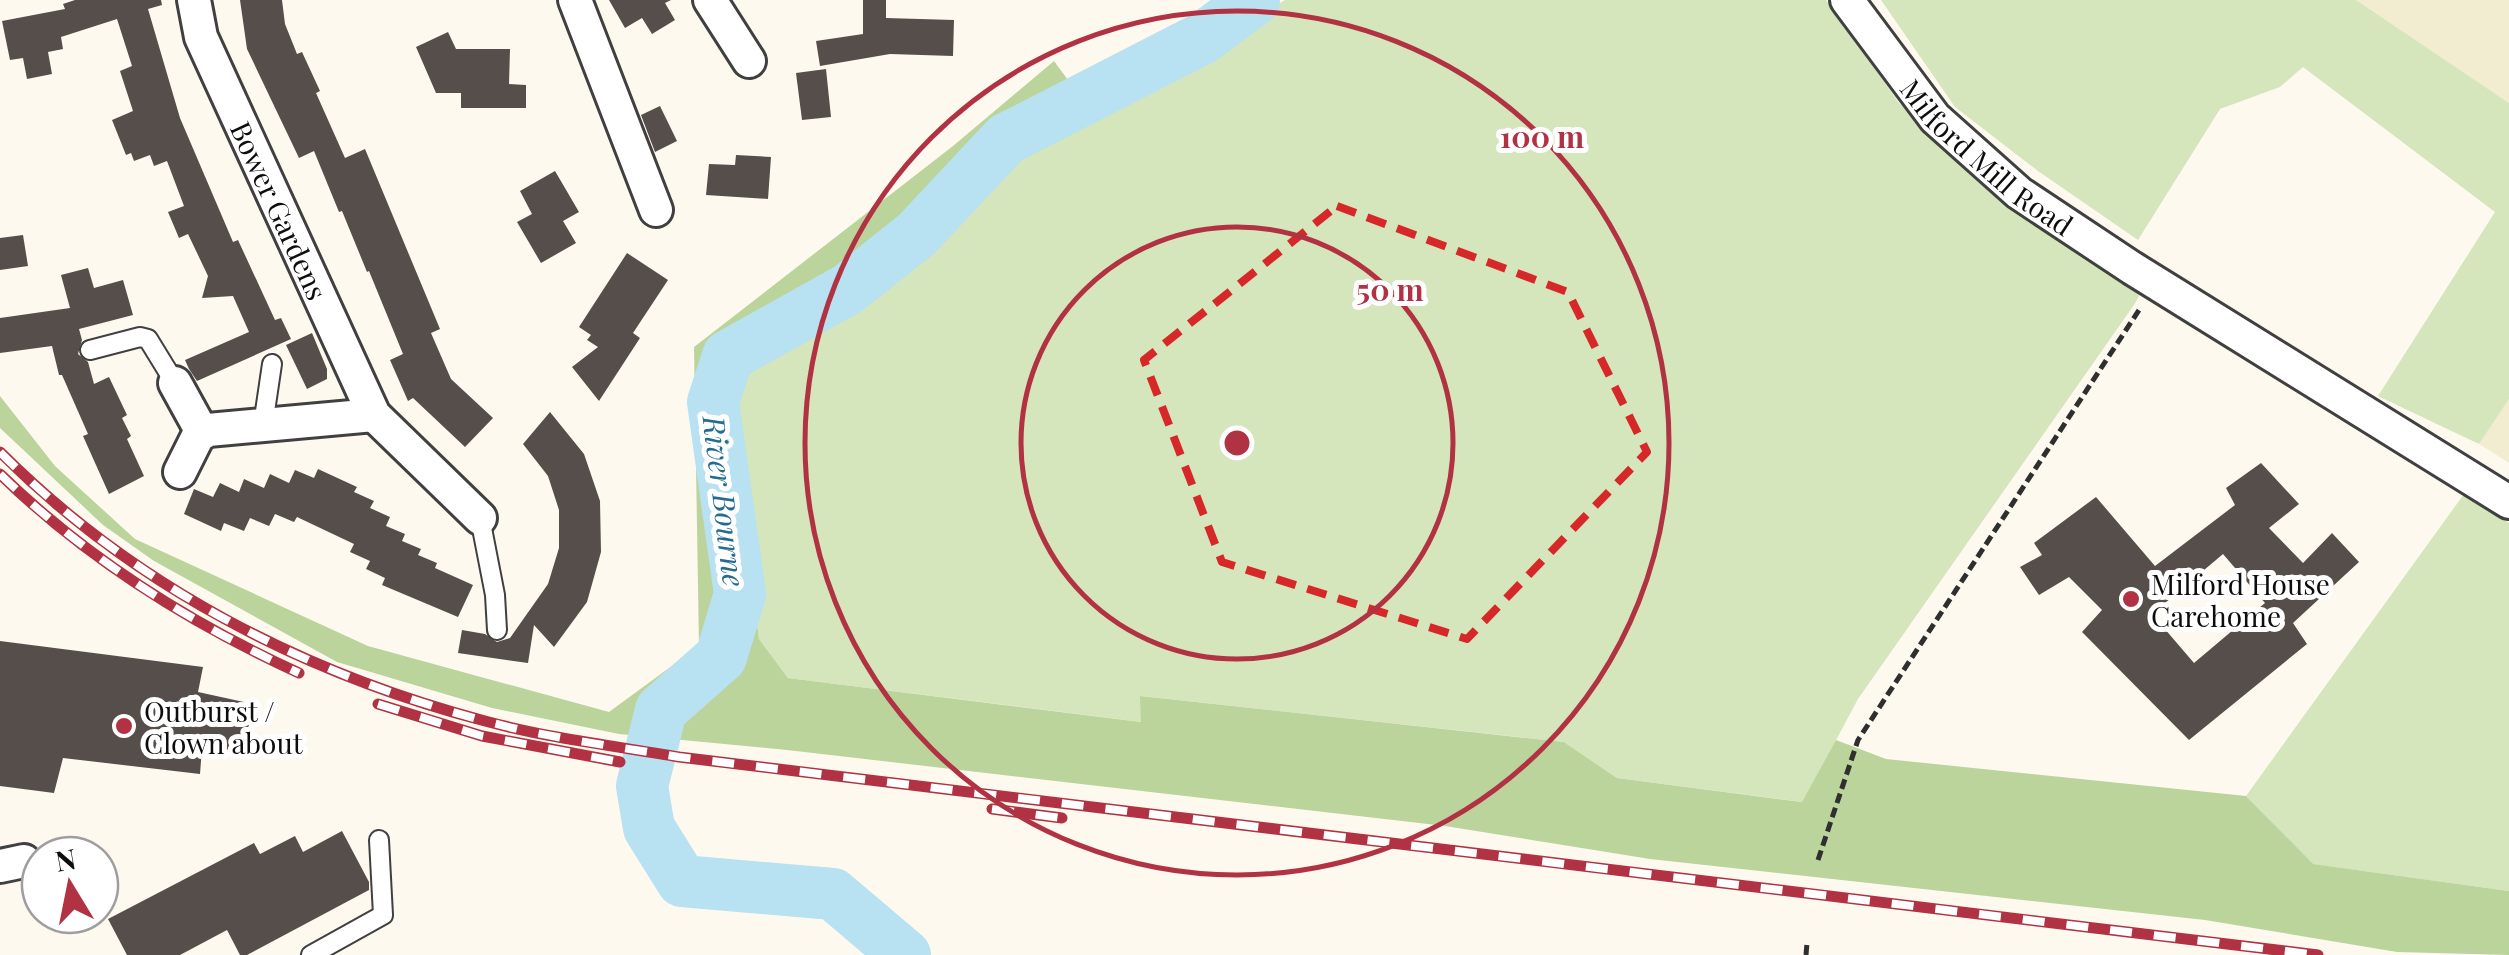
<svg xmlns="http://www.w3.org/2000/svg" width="2509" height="955" viewBox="0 0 2509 955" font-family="'Playfair Display',serif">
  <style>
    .farmland { fill: #f2ecd1 }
    .green { fill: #d5e5bc }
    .forest { fill: #bbd49c }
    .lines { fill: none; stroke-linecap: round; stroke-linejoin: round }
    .river { stroke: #b8e1f1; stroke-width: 52 }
    .building { fill: #554e4b; fill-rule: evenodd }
    .service-casing { stroke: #404040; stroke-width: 22 }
    .minor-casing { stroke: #404040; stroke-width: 38 }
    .path { stroke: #2f2f2f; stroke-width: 5; stroke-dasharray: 10 5; stroke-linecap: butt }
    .service { stroke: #fff; stroke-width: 18 }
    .minor { stroke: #fff; stroke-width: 32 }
    .rail-casing { stroke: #b13243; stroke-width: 11 }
    .rail { stroke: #fff; stroke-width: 8; stroke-dasharray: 22; stroke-linecap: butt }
    .marked { fill: none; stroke: #d62828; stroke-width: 8; stroke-dasharray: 20 12; stroke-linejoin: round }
    .ring { fill: none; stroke: #b13243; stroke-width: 5 }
    .poi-dot { fill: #b13243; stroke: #fff; stroke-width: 4 }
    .labels { text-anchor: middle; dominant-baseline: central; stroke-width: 10; stroke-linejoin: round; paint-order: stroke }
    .street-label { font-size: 28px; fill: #0d0d0d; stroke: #fff }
    .poi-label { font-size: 28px; fill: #0d0d0d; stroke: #fff; text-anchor: start }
    .water-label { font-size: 30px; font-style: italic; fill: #226c94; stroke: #fff }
    .centre { fill: #b13243; stroke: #fff; stroke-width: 5 }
    .ring-label { font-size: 30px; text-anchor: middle; font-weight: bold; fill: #b13243; stroke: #fff; stroke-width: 10; stroke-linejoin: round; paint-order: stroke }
  </style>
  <rect width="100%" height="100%" fill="#fef9ef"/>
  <!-- farmland -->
  <g class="farmland">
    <path d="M2356,0H2509V103Z"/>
    <path d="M2509,399V463L2479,444Z"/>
  </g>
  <!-- green -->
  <g class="green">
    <path d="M1285,0H1826L1899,103L1977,177L2143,288L2136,302L1858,699L1803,802L1617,778L1564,742L1141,696L1142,722L788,678L759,639L734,437L737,391L750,365L1012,160Z"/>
    <path d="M1881,0H2356L2509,103V399L2479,444L2378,396L2495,212L2303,67L2280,87L2220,109L2138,240L2038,171L1955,107Z"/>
    <path d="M2464,494L2509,523V891L2312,864L2246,796Z"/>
  </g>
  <!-- forest -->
  <path class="forest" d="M1054,61L1093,114L1012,160L750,365L737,391L734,437L759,639L788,678L1141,722L1140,696L1564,742L1617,778L1802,802L1836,740L1886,759L2246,796L2313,864L2509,891V955L2397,952L2205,920L1650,859L1445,826L787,750L619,734L492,708L337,662L154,561L103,525L0,428V396L55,466L135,539L368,646L609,712L699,646L694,347L953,146Z"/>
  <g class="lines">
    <!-- river -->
    <path class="river" d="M905,955L833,894L682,881L649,828L642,786L661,710L721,657L740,594L713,402L728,356L848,289L917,234L1006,139L1203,38L1254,0"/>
  </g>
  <!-- building -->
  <g class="building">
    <path d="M75,0H161L162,5L148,9L180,118L233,242L238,240L275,320L281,318L291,339L197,381L189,369L185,360L249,332L233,296L202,298L208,276L188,234L179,238L168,212L184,206L167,161L154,166L150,155L134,161L131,153L126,155L112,120L133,111L120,71L132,66L117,19L61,37L63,49L48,52L52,74L27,79L23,58L10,60L2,21L65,9L63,4Z"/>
    <path d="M240,0H282L285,24L297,54L302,52L320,91L316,93L345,158L365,149L440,329L431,333L451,379L493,418L465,447L413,398L408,401L390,360L403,354L369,271L367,272L342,211L339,212L314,151L299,158L247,49Z"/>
    <path d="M609,0H671L665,3L675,20L652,34L642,18L625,28Z"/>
    <path d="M863,0H886V18L954,20L953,56L890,54L820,66L816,41L863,34Z"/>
    <path d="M448,32L456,49H510L509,84L526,85V108H461V93H436L416,47Z"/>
    <path d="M826,69L831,117L802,120L796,73Z"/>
    <path d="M660,106L677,141L655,152L641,115Z"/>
    <path d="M736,155L771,157L768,199L706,195L709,164L735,165Z"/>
    <path d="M555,171L579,212L563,221L576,243L541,263L517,222L532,214L520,191Z"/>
    <path d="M23,235L28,266L0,270V238Z"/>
    <path d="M627,253L668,280L633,333L640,338L599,401L572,367L598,347L587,340L591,335L579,327Z"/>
    <path d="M88,268L94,288L123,280L133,315L79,329L82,340L78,354L88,362L94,384L109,377L127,415L122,418L131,436L127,439L144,476L109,494L83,436L88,434L62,375H59L52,346L0,353V318L70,308L61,275Z"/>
    <path d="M312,333L327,369V379L307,389L286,345Z"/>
    <path d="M550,412L584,454L600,501L601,552L587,602L554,647L534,625L528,663L458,653L462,630L485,634L497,642L510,638L548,584L559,548V510L548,476L523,444Z"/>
    <path d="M2261,463L2299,504L2269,528L2303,563L2332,533L2359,562L2293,623L2307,644L2189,740L2082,632L2102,610L2069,577L2039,595L2020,567L2042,555L2034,543L2096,497L2155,566L2235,505L2226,488ZM2223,554L2265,603L2194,663L2152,614Z"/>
    <path d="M318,469L357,487L354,492L374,501L370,508L390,517L386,526L405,534L402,541L421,549L418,555L437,563L435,568L473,585L458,617L382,585L385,578L366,569L370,561L350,552L354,544L297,517L294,522L275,514L269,526L250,518L244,531L224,523L221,531L184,514L194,489L213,497L220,483L239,492L244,479L264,488L270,474L289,483L295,470L314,478Z"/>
    <path d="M0,641L203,667L198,692L253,704L243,755L202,748L200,774L63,758L54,793L0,786Z"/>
    <path d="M342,831L369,882V890L247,955H240L227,930L180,955H127L108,919L254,843L260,854L295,836L303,852Z"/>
  </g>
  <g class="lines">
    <!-- service casing -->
    <g class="service-casing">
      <g id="service">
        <path d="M90,350L140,337L148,339L175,383"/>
        <path d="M263,425L272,364"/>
        <path d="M480,518L495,595L497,630"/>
        <path d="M311,955L383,915L379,840"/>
      </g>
    </g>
    <!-- minor casing -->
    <g class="minor-casing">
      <g id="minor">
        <path id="s1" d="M194,0L201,37L374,415L480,518"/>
        <path d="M575,0L656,210"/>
        <path d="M710,0L749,61"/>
        <path id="s2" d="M1847,0L1935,118L2019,193L2132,268L2509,502"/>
        <path d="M175,383L202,432"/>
        <path d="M180,472L198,436L208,430L374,415"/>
        <path d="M0,866L24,861"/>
      </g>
    </g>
    <!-- path -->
    <g class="path">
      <path d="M1818,860L1858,740L2141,307"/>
      <path d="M1806,955L1807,943"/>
    </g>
    <!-- service -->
    <use href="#service" class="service"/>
    <!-- minor -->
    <use href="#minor" class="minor"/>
    <!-- rail casing -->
    <g class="rail-casing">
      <g id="rail">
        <path d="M0,452C134,586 303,673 485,721C548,738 614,746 679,757L2318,955"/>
        <path d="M0,474C86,558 190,623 299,673"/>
        <path d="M378,704L482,736L620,762"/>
        <path d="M992,809L1062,818"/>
      </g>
    </g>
    <!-- rail -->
    <use href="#rail" class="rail"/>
  </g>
  <!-- marked area -->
  <path class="marked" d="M1337,206L1568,292L1647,452L1467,639L1222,562L1144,360Z"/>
  <!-- distance rings -->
  <g class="ring">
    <circle cx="1237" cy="443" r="216"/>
    <circle cx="1237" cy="443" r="432"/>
  </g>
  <!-- markers -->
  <g class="poi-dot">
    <circle cx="2131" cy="599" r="10"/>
    <circle cx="124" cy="726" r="10"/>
  </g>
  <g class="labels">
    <!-- street labels -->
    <g class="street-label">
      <text stroke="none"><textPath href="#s2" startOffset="212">Milford Mill Road</textPath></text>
      <text stroke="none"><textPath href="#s1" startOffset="228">Bower Gardens</textPath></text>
    </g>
    <!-- poi labels -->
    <g class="poi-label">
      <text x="2151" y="583">Milford House<tspan x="2151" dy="32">Carehome</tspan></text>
      <text x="144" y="710">Outburst /<tspan x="144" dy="32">Clown about</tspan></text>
    </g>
    <!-- water labels -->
    <g class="water-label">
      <text transform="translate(725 501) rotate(83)">River Bourne</text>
    </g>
  </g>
  <circle cx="1237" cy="443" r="15" class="centre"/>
  <g class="ring-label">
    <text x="1542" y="148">100 m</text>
    <text x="1390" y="301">50 m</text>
  </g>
  <!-- north arrow -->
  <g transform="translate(70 885) rotate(350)"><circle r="48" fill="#ffffff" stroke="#9e9e9e" stroke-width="2.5"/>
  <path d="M0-8L18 38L0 25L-18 38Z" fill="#b13243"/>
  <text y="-15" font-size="28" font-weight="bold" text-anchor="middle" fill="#0d0d0d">N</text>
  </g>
</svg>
